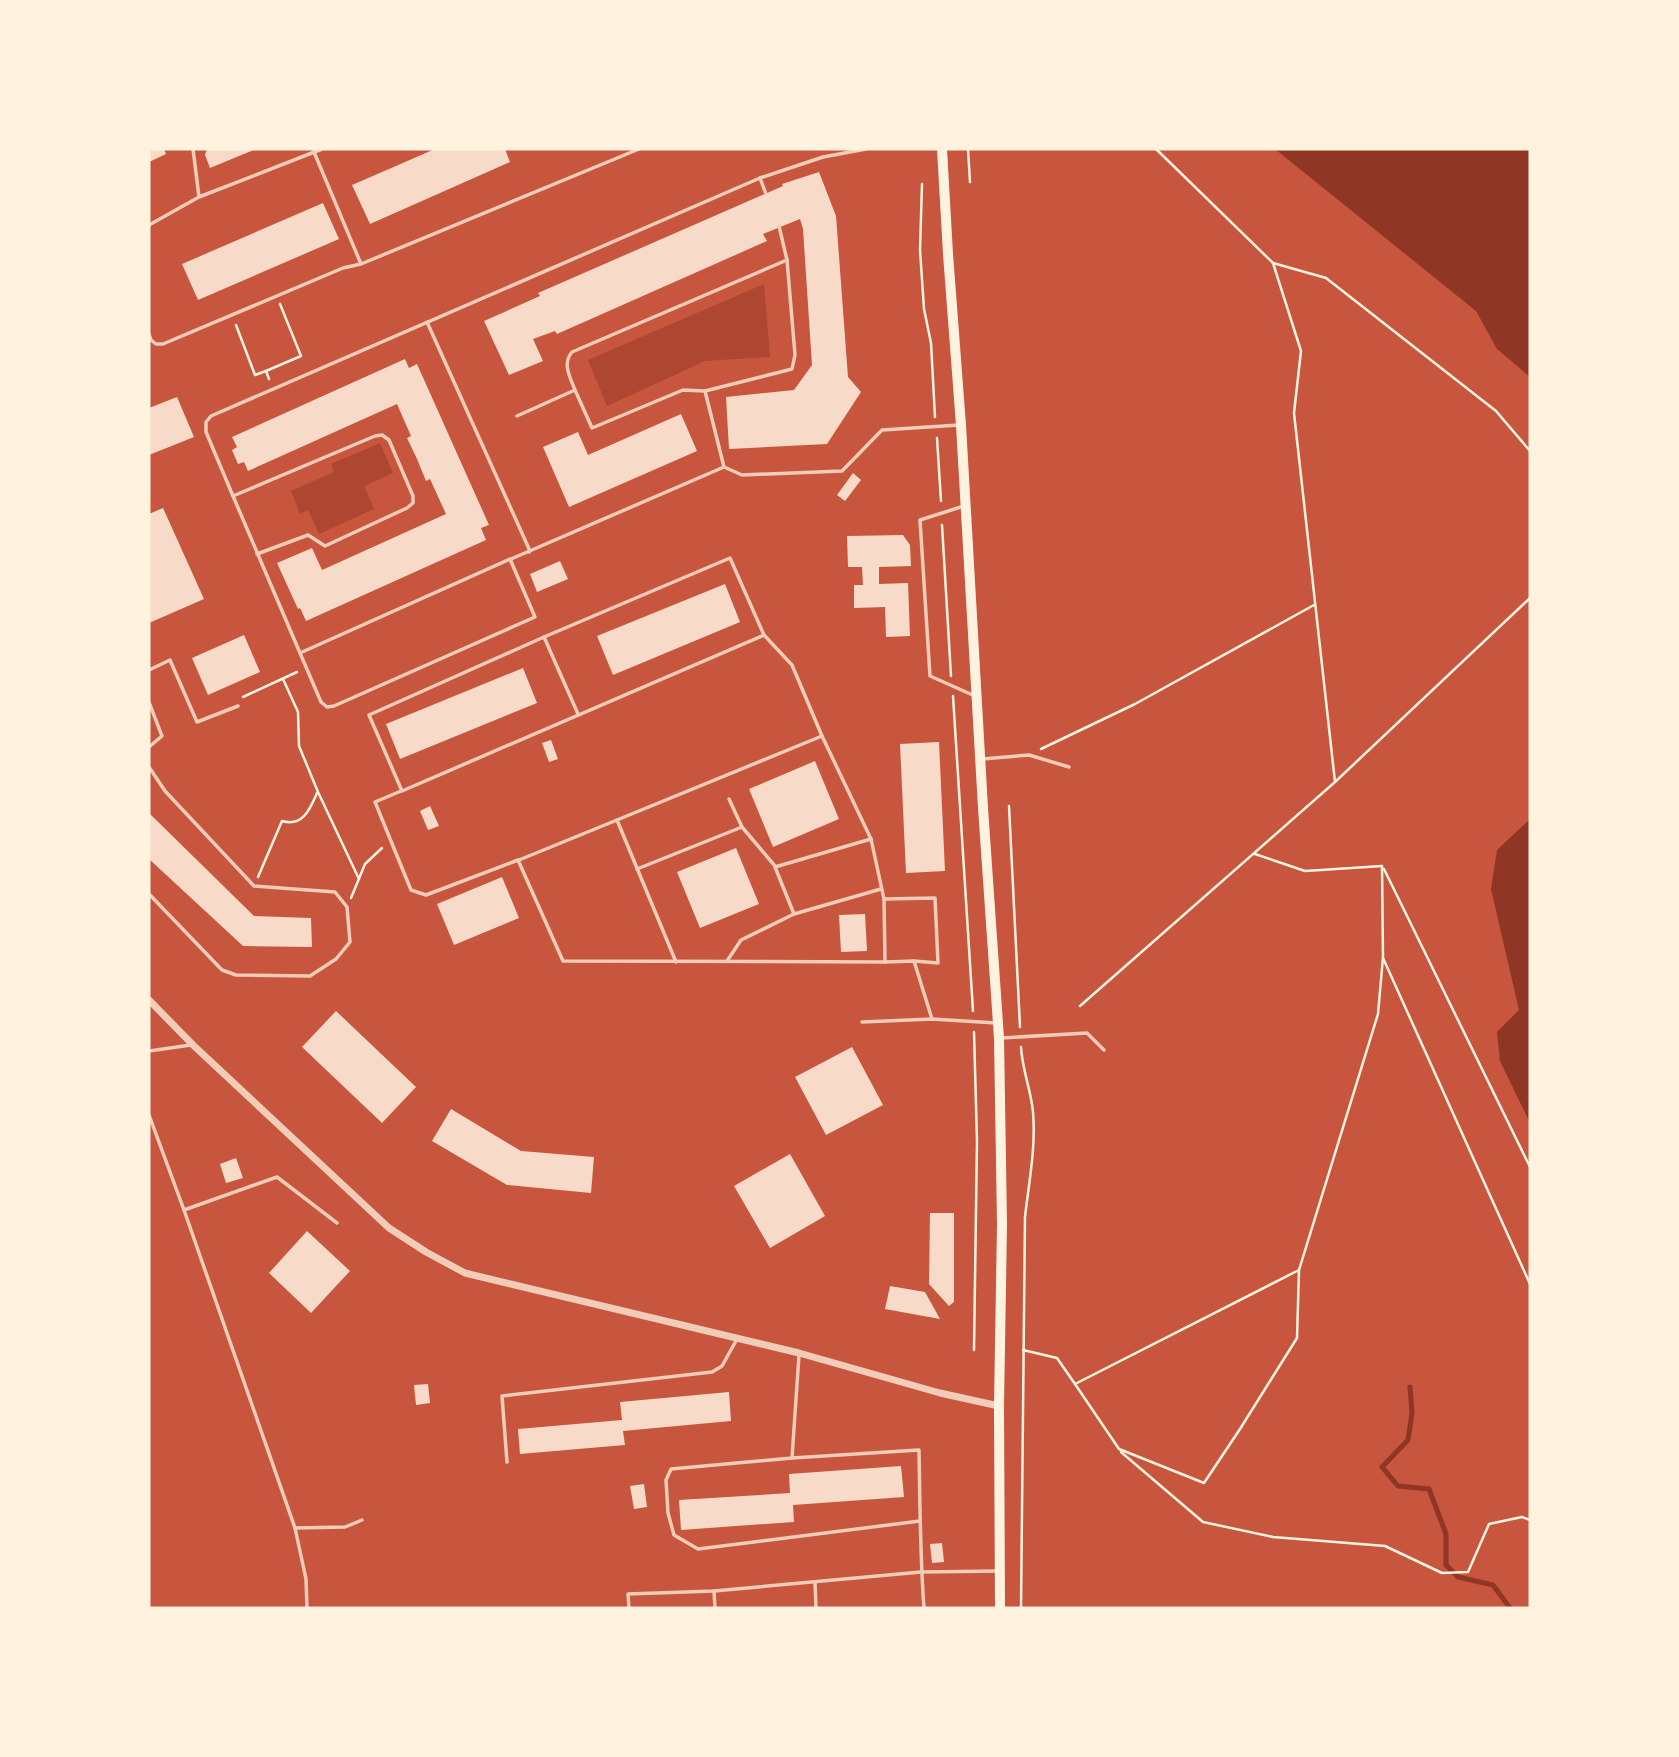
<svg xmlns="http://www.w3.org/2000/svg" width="1679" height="1757" viewBox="0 0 1679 1757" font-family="Barlow,sans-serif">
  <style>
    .green { fill: #ae4732 }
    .water { fill: #8f3625 }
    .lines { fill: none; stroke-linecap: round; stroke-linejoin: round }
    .stream { stroke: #8f3625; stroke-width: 5 }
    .building { fill: #f7dbc8 }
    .path { stroke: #fff3e0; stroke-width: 2.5 }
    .service { stroke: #f1ccb7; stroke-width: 3.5 }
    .minor { stroke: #f1ccb7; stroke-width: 7 }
    .secondary { stroke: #fff3e0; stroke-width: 10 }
  </style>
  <rect width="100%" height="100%" fill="#c8553d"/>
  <!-- green -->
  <g class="green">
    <path d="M764,284L770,357L705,361L607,406L588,360Z"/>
    <path d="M380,443L393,473L364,486L374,509L319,534L308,510L300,514L291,491L334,472L331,464Z"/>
  </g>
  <!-- water -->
  <g class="water">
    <path d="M1275,149H1530V377L1497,349L1476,311Z"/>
    <path d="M1530,819V1123L1500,1061L1497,1032L1519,1010L1491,889L1497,850Z"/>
  </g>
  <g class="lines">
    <!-- stream -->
    <path class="stream" d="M1410,1387L1412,1413L1408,1440L1382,1467L1398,1486L1429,1489L1446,1534V1565L1458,1577L1493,1585L1510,1608"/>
  </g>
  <!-- building -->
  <g class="building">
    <path d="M149,149H164L166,154L149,162Z"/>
    <path d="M207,149H256L210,168L205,155Z"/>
    <path d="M435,149H505L510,162L370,224L352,185Z"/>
    <path d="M819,172L836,216L848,377L861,392L827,444L729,449L726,397L794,390L812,365L803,229L800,219L763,234L767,241L557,334L555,331L533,339L543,361L509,375L484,321L540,296L538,293L783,186L782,184Z"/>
    <path d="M323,203L339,239L198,300L182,264Z"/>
    <path d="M405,359L409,368L417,364L489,525L481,528L486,540L306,621L300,608L298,609L277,563L312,548L322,570L446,514L430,479L426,481L417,459L407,438L411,436L397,404L248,471L244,462L238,464L232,450L237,447L232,437Z"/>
    <path d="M177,397L194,437L149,455V408Z"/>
    <path d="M681,414L697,451L569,507L543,447L578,432L588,455Z"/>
    <path d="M853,473L861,480L845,501L837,495Z"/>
    <path d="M163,508L204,599L149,623V514Z"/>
    <path d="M903,535L910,545L911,566L879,567V584L908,583L910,636L886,637L885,607L854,608V585H863L862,567H848L847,536Z"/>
    <path d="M560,561L568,579L537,592L530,574Z"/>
    <path d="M725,584L740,622L613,675L597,636Z"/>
    <path d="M244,635L260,672L208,695L192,658Z"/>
    <path d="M523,668L537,703L400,759L386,724Z"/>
    <path d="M551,740L558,759L549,762L542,743Z"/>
    <path d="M939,742L945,871L906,873L900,744Z"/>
    <path d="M815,761L839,819L773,847L749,789Z"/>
    <path d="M430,806L439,826L428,830L420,811Z"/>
    <path d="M149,813L254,916L311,918L312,947L243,946L149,859Z"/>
    <path d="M736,848L759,904L700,928L677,872Z"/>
    <path d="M502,877L519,918L454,945L437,904Z"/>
    <path d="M865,914L867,951L841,952L839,915Z"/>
    <path d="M336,1011L416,1087L382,1123L302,1047Z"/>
    <path d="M852,1047L883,1105L826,1135L795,1077Z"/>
    <path d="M451,1109L521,1151L594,1157L591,1193L507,1185L432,1141Z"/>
    <path d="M790,1154L825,1216L770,1248L734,1186Z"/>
    <path d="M236,1158L243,1178L226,1183L220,1164Z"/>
    <path d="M930,1213H954V1302L949,1306L929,1284Z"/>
    <path d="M307,1231L350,1271L311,1313L269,1273Z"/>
    <path d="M890,1286L925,1292L940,1319L885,1309Z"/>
    <path d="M428,1384L430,1403L416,1405L414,1385Z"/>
    <path d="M729,1392L731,1421L623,1431L625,1445L520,1454L518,1429L622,1420L620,1402Z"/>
    <path d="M901,1466L904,1497L793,1505L794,1522L681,1530L679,1500L790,1493L789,1474Z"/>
    <path d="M644,1484L647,1507L634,1509L630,1486Z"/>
    <path d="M942,1543L944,1562L932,1563L930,1544Z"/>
  </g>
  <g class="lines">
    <!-- path -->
    <g class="path">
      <path d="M968,149L970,182"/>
      <path d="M1156,149L1273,263"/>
      <path d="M922,184L920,250L924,309L931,343L935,417"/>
      <path d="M236,325L255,375L266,371L269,379"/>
      <path d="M266,371L301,356L280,304"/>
      <path d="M937,438L941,501"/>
      <path d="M942,525L951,676"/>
      <path d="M283,679L298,712L299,746L318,792L359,879"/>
      <path d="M953,696L973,1011"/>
      <path d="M243,697L297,672"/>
      <path d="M1041,749L1135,704L1314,605"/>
      <path d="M1335,782L1294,413L1301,351L1273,263L1326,278L1496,411L1530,451"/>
      <path d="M1009,806L1020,1027"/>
      <path d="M1384,869L1530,1167"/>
      <path d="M258,877L282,821C303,827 310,809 317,793"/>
      <path d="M351,898L365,864L382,848"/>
      <path d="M1383,958L1530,1284"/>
      <path d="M1080,1006L1335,782L1530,598"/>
      <path d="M1021,1047C1022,1069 1031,1090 1033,1112C1036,1147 1029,1182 1025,1217L1021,1608"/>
      <path d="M974,1350L977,1141L974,1032"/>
      <path d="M1023,1350L1057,1358L1075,1384L1299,1270"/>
      <path d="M1075,1384L1119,1449L1204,1483L1240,1429L1297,1338L1299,1270L1378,1014L1383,957L1382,866L1305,871L1255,854"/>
      <path d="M1121,1452L1203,1522L1273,1537L1385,1546L1442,1573L1468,1572L1489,1524L1522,1517L1530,1520"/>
    </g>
    <!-- service -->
    <g class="service">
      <path d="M193,149L199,197"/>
      <path d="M314,152L361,264"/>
      <path d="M760,178L766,194"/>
      <path d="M149,225L199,197L322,149"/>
      <path d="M427,322L530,551L529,552"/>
      <path d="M149,334L151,340L156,344H163L343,268L361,264L639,149"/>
      <path d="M575,390L592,428L683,390L705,391"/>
      <path d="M517,416L575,390C570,377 562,364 572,352L787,260L779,226"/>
      <path d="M724,467L705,391L792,369L795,355L787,260"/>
      <path d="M233,496L206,432V422L211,416L760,178L823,157L866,149"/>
      <path d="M964,506L920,520L930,676L975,696"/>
      <path d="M257,554L308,535L325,546L407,508L413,503V496L389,440L382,435L375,436L233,496L300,653L510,559L535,617L334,706L327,707L321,702L300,653"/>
      <path d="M730,558L764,635L402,791L369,715L544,637Z"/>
      <path d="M511,559L724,467L742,475L842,471L882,430L959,425"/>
      <path d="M764,635L792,665L822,736"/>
      <path d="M544,637L578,714"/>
      <path d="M149,670L170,660L197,722L238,706"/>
      <path d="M149,702L162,736L149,747"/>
      <path d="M982,759L1029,755L1069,767"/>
      <path d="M149,767L165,791L254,886L335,892L347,907L350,942L336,959L310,976L236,975L222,970L149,894"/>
      <path d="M401,791L375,802L411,890L426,895L518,860L563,961L885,962"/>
      <path d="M729,799L742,827L775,866"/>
      <path d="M519,860L617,820"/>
      <path d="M637,869L742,827"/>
      <path d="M884,899L935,898L938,963L914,961"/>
      <path d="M794,914L881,889"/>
      <path d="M727,961L741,940L794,914L775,867L871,839"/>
      <path d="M676,962L617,820L822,736L871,839L884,899L885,962L914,961L932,1019"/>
      <path d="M862,1022L932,1019L996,1023"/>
      <path d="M1001,1038L1087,1033L1104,1050"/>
      <path d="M149,1051L191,1045"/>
      <path d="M149,1115L184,1210L277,1177L337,1223"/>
      <path d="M184,1210L295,1528L306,1579L307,1608"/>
      <path d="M792,1458L799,1355"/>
      <path d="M507,1462L502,1396L712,1372L722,1366L737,1339"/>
      <path d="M920,1521L698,1549L674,1535L668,1513L666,1480L671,1469L792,1458L919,1450C920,1503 920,1556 924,1608"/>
      <path d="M295,1528L345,1527L362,1520"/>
      <path d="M815,1582L816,1608"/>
      <path d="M714,1591L715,1608"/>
      <path d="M629,1608L628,1594L714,1591L921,1572L998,1571"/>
    </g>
    <!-- minor -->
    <path class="minor" d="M149,1000L193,1045L389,1228L426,1252L465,1273L799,1353L940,1393L999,1406"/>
    <!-- secondary -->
    <path class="secondary" d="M942,149L948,254L961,425L983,808L999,1038L1002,1224L999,1406L1000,1608"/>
  </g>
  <!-- border -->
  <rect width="1679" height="1757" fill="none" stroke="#fff3e0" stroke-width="301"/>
</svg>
